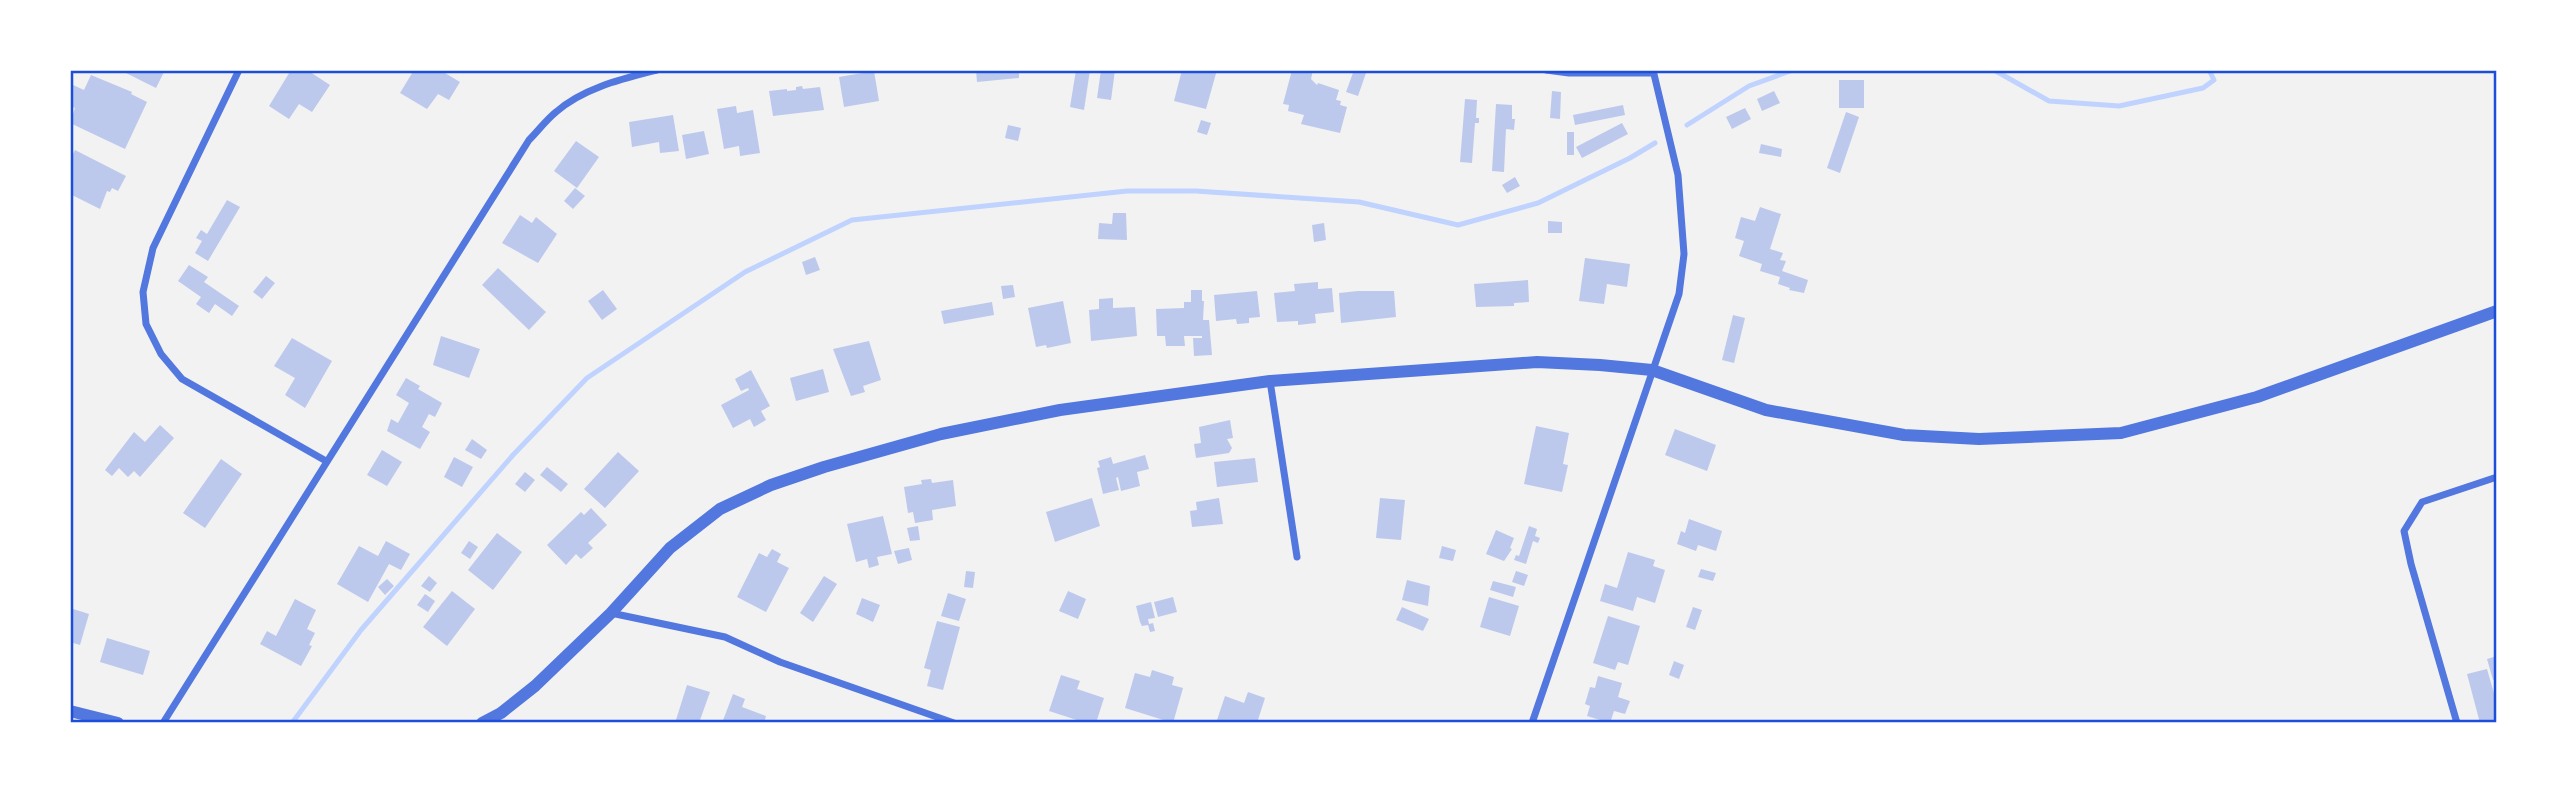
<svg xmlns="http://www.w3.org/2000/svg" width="2567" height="793" viewBox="0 0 2567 793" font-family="'Sofia Sans Condensed',sans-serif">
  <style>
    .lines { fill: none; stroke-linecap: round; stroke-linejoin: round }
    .stream { stroke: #bfd3fe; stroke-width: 5 }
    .building { fill: #bdc9ec }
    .minor { stroke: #5277de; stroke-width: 7 }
    .tertiary { stroke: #5277de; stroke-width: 12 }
    .neatline { fill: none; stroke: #1d4ed8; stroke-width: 2.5 }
  </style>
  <rect width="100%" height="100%" fill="#f2f2f2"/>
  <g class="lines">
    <!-- stream -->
    <g class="stream">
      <path d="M1994,70L2049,101L2119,106L2203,88L2214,80L2209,70"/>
      <path d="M1687,125L1749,86L1793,70"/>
      <path d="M292,723L361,630L513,455L587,378L745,272L852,220L1127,191H1196L1359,202L1458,225L1538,203L1630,158L1655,143"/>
    </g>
  </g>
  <!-- building -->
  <g class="building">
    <path d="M120,70H165L156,88Z"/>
    <path d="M291,70H307L330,85L312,112L299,104L289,119L269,106Z"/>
    <path d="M414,70H440L460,82L449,100L438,94L427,109L400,93Z"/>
    <path d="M976,70H1019V78L977,82Z"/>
    <path d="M1076,70H1090L1084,110L1070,107Z"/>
    <path d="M1101,70H1115L1111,100L1097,98Z"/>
    <path d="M1182,70H1217L1206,109L1174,101Z"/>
    <path d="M1292,70H1313L1311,79L1317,85L1318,83L1339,90L1336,100L1341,101L1340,105L1347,107L1340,133L1301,124L1304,115L1288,111L1289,105L1283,104Z"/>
    <path d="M1354,70L1366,73L1358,96L1346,92Z"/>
    <path d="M874,71L879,101L844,107L839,77Z"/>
    <path d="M91,75L132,92L131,94L147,102L125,149L70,123L75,108L70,106V87L71,84L84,90Z"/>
    <rect x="1839" y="80" width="25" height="28"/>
    <path d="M802,86L803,89L820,87L824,110L773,116L769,91L787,89V91L796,90V87Z"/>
    <path d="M1552,91L1561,92L1560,119L1550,118Z"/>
    <path d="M1774,91L1780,103L1762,111L1757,99Z"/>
    <path d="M1465,99L1477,100L1476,118H1479V123H1475L1472,163L1460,162Z"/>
    <path d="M1496,104L1512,105V119H1515L1514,130L1506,129L1504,172L1492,171Z"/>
    <path d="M1623,105L1625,115L1575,125L1573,115Z"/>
    <path d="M736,106L737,113L753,110L760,153L740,156L739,146L724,149L717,109Z"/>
    <path d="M1745,108L1751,119L1732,129L1726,117Z"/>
    <path d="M1846,112L1859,117L1840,173L1827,168Z"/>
    <path d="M673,115L679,151L660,153L659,142L632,147L629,122Z"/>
    <path d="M1201,120L1211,123L1207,135L1197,132Z"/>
    <path d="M1622,123L1628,134L1582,158L1576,147Z"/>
    <path d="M1008,125L1021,128L1018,141L1005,138Z"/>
    <path d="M704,131L709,154L686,159L682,135Z"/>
    <rect x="1567" y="132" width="7" height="23"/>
    <path d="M576,141L599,157L577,188L554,171Z"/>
    <path d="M1761,144L1782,149L1781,157L1759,153Z"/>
    <path d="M75,150L126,176L118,191L112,188L110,192L107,191L100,209L70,194V160Z"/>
    <path d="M1515,177L1520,186L1507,193L1502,185Z"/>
    <path d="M575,188L585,196L573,209L564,201Z"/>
    <path d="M227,200L240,207L208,261L195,253L202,241L196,238L201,230L207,234Z"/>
    <path d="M1760,207L1781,214L1770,249L1783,253L1780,260L1786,261L1782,271L1808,280L1804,293L1789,290L1790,288L1778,284L1780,277L1760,271L1762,264L1739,256L1744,241L1735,238L1741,217L1755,221Z"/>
    <path d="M1113,213H1126L1127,240L1098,239L1099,223L1112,224Z"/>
    <path d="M520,215L532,223L536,217L557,234L538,263L502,243Z"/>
    <path d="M1548,221L1562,222V233H1548Z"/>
    <path d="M1324,223L1326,240L1314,242L1312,225Z"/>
    <path d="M815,257L820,270L806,275L802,262Z"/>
    <path d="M1585,258L1630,264L1627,287L1607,284L1604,304L1579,301Z"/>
    <path d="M189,265L208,277L204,282L239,306L232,316L215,304L209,313L196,304L201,297L178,281Z"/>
    <path d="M498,268L546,312L529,330L482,285Z"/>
    <path d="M266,276L275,283L262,299L253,292Z"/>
    <path d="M1528,280L1529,302L1514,303V306L1476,307L1474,284Z"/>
    <path d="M1318,282V289L1332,288L1334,312L1315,314L1316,323L1298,325V321L1277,322L1274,293L1295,291L1294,284Z"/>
    <path d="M1013,285L1015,297L1003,299L1001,286Z"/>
    <path d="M603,290L617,309L602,320L588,301Z"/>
    <path d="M1191,290H1202V301H1204L1203,320H1209L1212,355L1194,356L1193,338H1202V336H1184L1185,346H1166L1165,336H1157L1156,309L1184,308V302H1191Z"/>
    <path d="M1257,291L1260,317L1249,318V323L1237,324L1236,319L1216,321L1214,295Z"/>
    <path d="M1358,291H1394L1396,317L1341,323L1339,293Z"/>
    <path d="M1113,298V308L1135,307L1137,336L1091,341L1089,310L1099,309V299Z"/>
    <path d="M1063,301L1071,343L1047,348L1046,345L1036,347L1028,308Z"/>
    <path d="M992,302L994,315L944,324L941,311Z"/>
    <path d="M1733,315L1745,318L1734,363L1722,360Z"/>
    <path d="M441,336L480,349L469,378L433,365Z"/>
    <path d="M292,338L332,361L305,408L285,395L295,378L274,366Z"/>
    <path d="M869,341L881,380L863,386L865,392L851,396L833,349Z"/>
    <path d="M823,369L829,392L796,401L790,378Z"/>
    <path d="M751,370L770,406L761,411L766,420L754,427L750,419L733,428L721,405L749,390L748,388L741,391L735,379Z"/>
    <path d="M406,378L420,386L418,389L442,403L435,417L429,414L422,427L430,432L420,449L387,431L391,419L398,423L409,403L396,395Z"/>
    <path d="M1230,420L1233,438L1227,439L1232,448L1229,453L1196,458L1194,444L1201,443L1199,427Z"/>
    <path d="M160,425L174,438L140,477L134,471L128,477L119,468L112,476L105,470L134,432L145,442Z"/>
    <path d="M1536,426L1569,433L1563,464L1568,465L1562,492L1524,484Z"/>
    <path d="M1675,429L1716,445L1707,471L1665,455Z"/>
    <path d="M472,439L487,450L481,459L465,450Z"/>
    <path d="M382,450L402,462L387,486L367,475Z"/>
    <path d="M618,452L639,471L605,508L584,489Z"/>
    <path d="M1145,455L1149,469L1137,472L1140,486L1121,491L1118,477L1116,478L1119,490L1103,494L1097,468L1100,467L1098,461L1111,457L1113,464Z"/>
    <path d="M454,457L473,467L462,487L444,477Z"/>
    <path d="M1255,458L1258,482L1217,487L1214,462Z"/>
    <path d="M221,459L242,474L205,528L183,513Z"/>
    <path d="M547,467L568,484L561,492L540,475Z"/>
    <path d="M525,472L535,480L525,492L515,484Z"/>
    <path d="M931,479L932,483L953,480L956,506L932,510L933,520L915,523L913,512L908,513L904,487L922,484L921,480Z"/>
    <path d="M1092,498L1100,526L1055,542L1046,512Z"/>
    <path d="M1219,498L1223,524L1192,527L1190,511L1197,510L1196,502Z"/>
    <path d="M1380,498L1405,500L1401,540L1376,538Z"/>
    <path d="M591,508L607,525L588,543L593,548L581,559L576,554L566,565L547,545L581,512L584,515Z"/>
    <path d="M883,516L892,554L877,557L879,565L869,568L867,559L856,562L847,524Z"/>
    <path d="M1689,519L1722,531L1716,551L1698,545L1696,551L1677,544L1681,531L1685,533Z"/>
    <path d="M918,526L920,540L910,541L907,528Z"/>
    <path d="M1529,526L1537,529L1535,536L1540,538L1538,543L1533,541L1526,564L1514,560L1516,555L1519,556Z"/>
    <path d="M1496,530L1514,538L1510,548L1512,549L1504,561L1486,554Z"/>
    <path d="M497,533L522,552L493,590L468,570Z"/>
    <path d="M386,541L410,554L401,570L389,564L368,602L337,584L359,546L378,556Z"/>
    <path d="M469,541L478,547L470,559L461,553Z"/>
    <path d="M1442,546L1456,550L1453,561L1439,558Z"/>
    <path d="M909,548L912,560L898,564L894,551Z"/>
    <path d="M772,549L781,554L777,562L789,568L766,612L737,597L759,553L767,557Z"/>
    <path d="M1628,552L1655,560L1653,566L1665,570L1655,603L1637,597L1633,611L1600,601L1605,584L1617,588Z"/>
    <path d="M1701,569L1716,573L1713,581L1698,577Z"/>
    <path d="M966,571L975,572L973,588L964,587Z"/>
    <path d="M1516,571L1528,575L1524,586L1512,582Z"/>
    <path d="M429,576L437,583L430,592L421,586Z"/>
    <path d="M824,576L837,584L813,622L800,613Z"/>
    <path d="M387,579L394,586L385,595L378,587Z"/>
    <path d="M1407,580L1430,586L1428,606L1402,600Z"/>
    <path d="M1493,581L1516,587L1513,597L1490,590Z"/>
    <path d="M452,591L475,609L447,646L423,627Z"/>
    <path d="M1068,591L1086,599L1078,619L1059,611Z"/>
    <path d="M948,593L966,599L959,621L941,616Z"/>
    <path d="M425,594L435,601L428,612L417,605Z"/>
    <path d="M1173,597L1177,612L1158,617L1154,602Z"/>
    <path d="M1489,597L1519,606L1510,636L1480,627Z"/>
    <path d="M862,598L880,605L873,622L856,614Z"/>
    <path d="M295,599L316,610L307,629L315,633L309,645L312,646L301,666L260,644L267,631L276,636Z"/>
    <path d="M1151,602L1155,618L1148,619L1149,624L1153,623L1155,631L1150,632L1148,625L1142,626L1140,622L1136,606Z"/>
    <path d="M1402,607L1429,619L1423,631L1396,620Z"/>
    <path d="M1693,607L1702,610L1695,630L1686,627Z"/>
    <path d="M70,608L89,614L80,645L70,642Z"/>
    <path d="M1608,616L1640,626L1628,665L1618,662L1615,670L1593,663Z"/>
    <path d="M937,621L960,627L943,690L927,686L931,670L924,668Z"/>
    <path d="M107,638L150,651L143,675L100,662Z"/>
    <path d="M2497,656V679L2493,680L2487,659Z"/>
    <path d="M1674,661L1684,665L1679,679L1669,675Z"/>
    <path d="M2487,669L2497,704V723H2480L2467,674Z"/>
    <path d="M1152,670L1174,677L1172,685L1183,688L1173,723L1125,708L1135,673L1150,677Z"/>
    <path d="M1061,675L1080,681L1077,689L1104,698L1096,723H1086L1049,711Z"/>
    <path d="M1598,676L1622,683L1618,697L1630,701L1625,714L1614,711L1610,723L1587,716L1590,706L1585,704L1590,687L1595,688Z"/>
    <path d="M687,685L710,692L699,723H675Z"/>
    <path d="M1248,692L1265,698L1257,723H1216L1225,696L1244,703Z"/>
    <path d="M733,694L745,699L742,707L766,716L764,723H722Z"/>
  </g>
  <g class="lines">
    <!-- minor -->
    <g class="minor">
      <path d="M239,70L153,248L143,292L146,324L161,354L182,379L326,461"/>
      <path d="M1546,70L1569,73H1653"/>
      <path d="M1270,381L1297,557"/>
      <path d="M611,613L725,637L780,662L954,723"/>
      <path d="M163,723L529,140C538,131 546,120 556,112C583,88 622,79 657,70"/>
      <path d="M1532,723L1679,294L1684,254L1678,175L1653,70"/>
      <path d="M2457,723L2411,564L2404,531L2422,502L2497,477"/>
    </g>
    <!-- tertiary -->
    <g class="tertiary">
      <path d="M70,711L118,723"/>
      <path d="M482,723L501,713L535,686L611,613L670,548L720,509L771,485L824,467L941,434L1060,410L1270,381L1537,362L1600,365L1652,370L1766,410L1904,435L1979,439L2121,433L2257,397L2497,311"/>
    </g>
  </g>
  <!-- border -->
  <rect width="2567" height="793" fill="none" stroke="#ffffff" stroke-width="144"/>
  <rect x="72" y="72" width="2423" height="649" class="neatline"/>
</svg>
